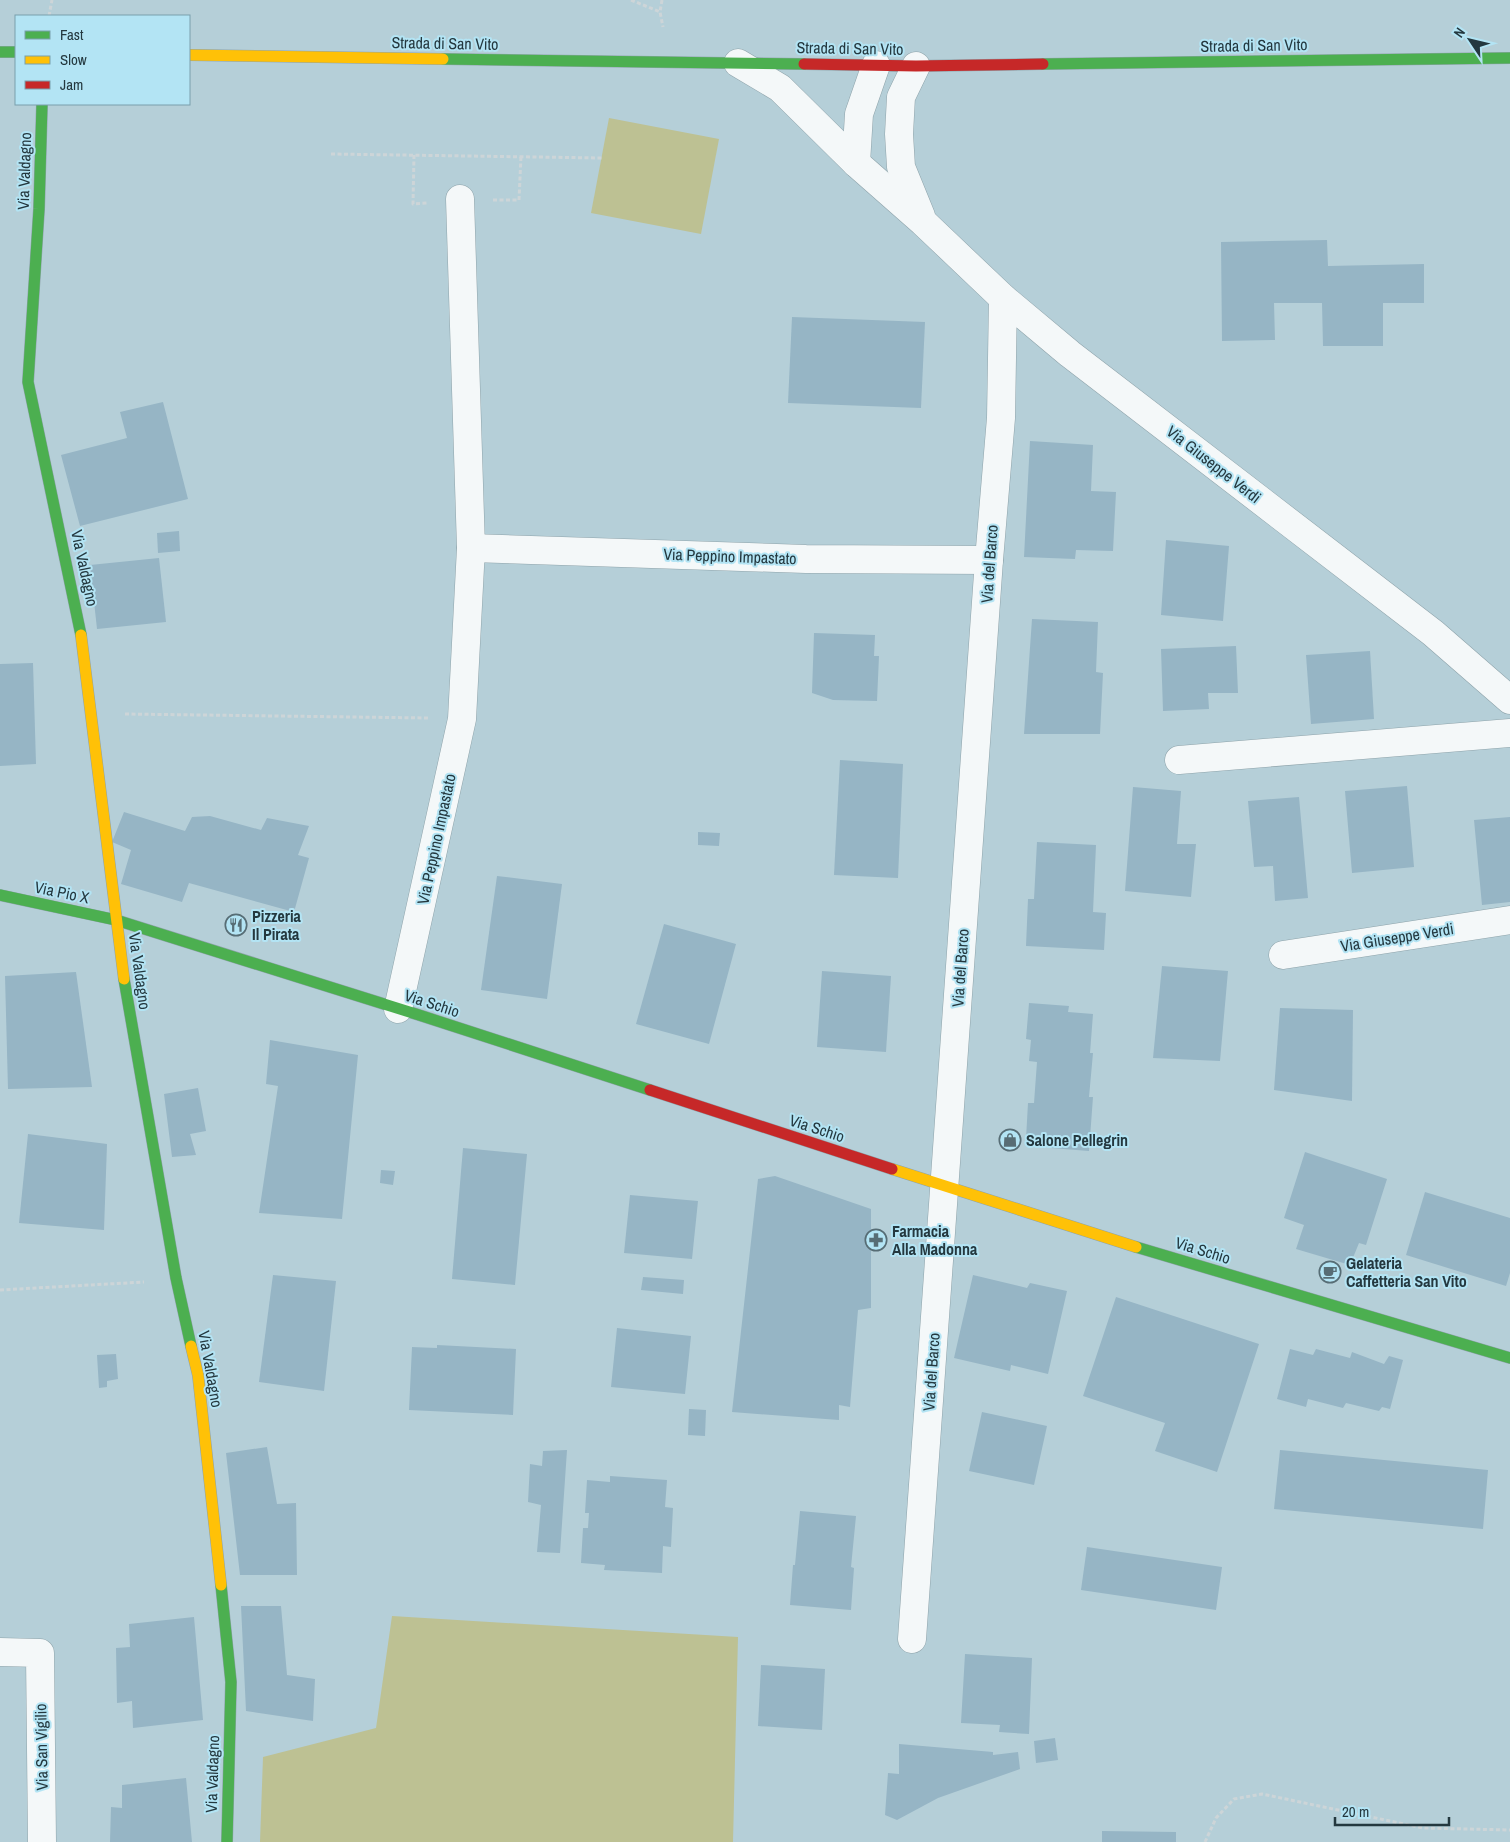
<svg xmlns="http://www.w3.org/2000/svg" width="1510" height="1842" viewBox="0 0 1510 1842" font-family="'Archivo Narrow',sans-serif">
  <style>
    .green { fill: #bdc193 }
    .building { fill: #96b5c5 }
    .lines { fill: none; stroke-linecap: round; stroke-linejoin: round }
    .street-casing { stroke: #8ea3aa; stroke-width: 29 }
    .fast-casing { stroke: #8ea3aa; stroke-width: 12 }
    .slow-casing { stroke: #8ea3aa; stroke-width: 12 }
    .jam-casing { stroke: #8ea3aa; stroke-width: 12 }
    .path { stroke: #cdd5d8; stroke-width: 3; stroke-dasharray: 4 2.5; stroke-linecap: butt }
    .street { stroke: #f4f8f9; stroke-width: 28 }
    .fast { stroke: #4caf50; stroke-width: 11 }
    .slow { stroke: #ffc107; stroke-width: 11 }
    .jam { stroke: #c62828; stroke-width: 11 }
    .labels { text-anchor: middle; dominant-baseline: central; stroke-width: 4; stroke-linejoin: round; paint-order: stroke }
    .street-label { font-size: 16px; fill: #24383f; stroke: #b3e4f4 }
    .poi-label { font-size: 16px; font-weight: bold; fill: #24383f; stroke: #b3e4f4; text-anchor: start }
  </style>
  <rect width="100%" height="100%" fill="#b5cfd8"/>
  <!-- green -->
  <g class="green">
    <path d="M609,118L719,139L701,234L591,213Z"/>
    <path d="M392,1616L738,1637L733,1842H260L263,1757L376,1728Z"/>
  </g>
  <!-- building -->
  <g class="building">
    <path d="M1327,240L1328,266L1424,264V303H1383V346H1323L1322,303H1274L1275,340L1222,341L1221,242Z"/>
    <path d="M792,317L925,322L921,408L788,403Z"/>
    <path d="M163,402L188,499L80,526L61,455L127,438L120,412Z"/>
    <path d="M1030,441L1093,445L1091,491L1116,492L1113,551L1076,550L1075,559L1024,557Z"/>
    <path d="M179,531L180,551L158,553L157,533Z"/>
    <path d="M1166,540L1229,546L1223,621L1161,615Z"/>
    <path d="M159,558L166,622L97,629L90,565Z"/>
    <path d="M1032,619L1098,622L1096,672L1103,673L1100,734H1024Z"/>
    <path d="M814,633L875,635L874,656H879L877,701L833,700L812,693Z"/>
    <path d="M1236,646L1238,693H1208L1209,709L1163,711L1161,649Z"/>
    <path d="M1370,651L1374,719L1311,724L1306,655Z"/>
    <path d="M33,663L36,764L0,766V664Z"/>
    <path d="M840,760L903,764L898,878L834,875Z"/>
    <path d="M1407,786L1414,867L1352,873L1345,791Z"/>
    <path d="M1133,787L1181,791L1177,844H1196L1191,897L1125,891Z"/>
    <path d="M1299,797L1308,898L1275,901L1273,866L1254,867L1248,801Z"/>
    <path d="M124,812L185,831L192,817L210,816L261,830L267,818L309,826L298,855L309,858L294,912L189,883L182,902L121,884L131,850L112,842Z"/>
    <path d="M1510,817V902L1482,905L1474,820Z"/>
    <path d="M698,832L720,833L719,846L698,845Z"/>
    <path d="M1037,842L1096,845L1093,912L1106,913L1104,950L1026,946L1028,899H1034Z"/>
    <path d="M497,876L562,884L547,999L481,990Z"/>
    <path d="M664,924L736,944L709,1044L636,1024Z"/>
    <path d="M1162,966L1228,971L1220,1061L1153,1058Z"/>
    <path d="M822,971L891,976L886,1052L817,1047Z"/>
    <path d="M76,972L92,1087L8,1089L5,976Z"/>
    <path d="M1029,1003L1069,1006L1068,1012L1093,1014L1090,1053H1093L1089,1097H1093L1089,1151L1051,1148V1140L1026,1139L1028,1103H1034L1037,1062L1029,1061L1031,1040L1026,1039Z"/>
    <path d="M1280,1008L1353,1010L1352,1101L1274,1090Z"/>
    <path d="M270,1040L358,1055L342,1219L259,1213L278,1086L266,1084Z"/>
    <path d="M198,1088L206,1131L190,1134L196,1155L172,1157L164,1094Z"/>
    <path d="M28,1134L107,1144L104,1230L19,1223Z"/>
    <path d="M463,1148L527,1154L515,1285L452,1279Z"/>
    <path d="M1305,1152L1387,1179L1366,1245L1359,1243L1350,1265L1296,1249L1304,1225L1284,1218Z"/>
    <path d="M381,1170L395,1171L393,1185L380,1183Z"/>
    <path d="M775,1176L871,1209V1308L858,1310L850,1407L839,1405V1420L732,1412L758,1179Z"/>
    <path d="M1425,1192L1510,1218V1273L1506,1286L1406,1255Z"/>
    <path d="M630,1195L698,1201L692,1259L624,1253Z"/>
    <path d="M273,1275L336,1281L324,1391L259,1382Z"/>
    <path d="M973,1275L1027,1288L1030,1283L1067,1291L1048,1374L1011,1365L1010,1371L954,1358Z"/>
    <path d="M643,1277L684,1280L683,1294L641,1290Z"/>
    <path d="M1116,1297L1259,1344L1217,1472L1155,1451L1165,1423L1083,1396Z"/>
    <path d="M617,1328L691,1336L685,1394L611,1387Z"/>
    <path d="M437,1345L516,1349L513,1415L409,1410L412,1347L437,1348Z"/>
    <path d="M1290,1349L1313,1355L1316,1349L1350,1358L1352,1352L1384,1364L1389,1356L1403,1360L1390,1409L1382,1407L1379,1411L1346,1403L1343,1408L1308,1399L1306,1407L1277,1399Z"/>
    <path d="M116,1354L118,1379L107,1381V1387L99,1388L97,1355Z"/>
    <path d="M689,1409L706,1410L705,1436L688,1435Z"/>
    <path d="M982,1412L1047,1426L1034,1485L969,1471Z"/>
    <path d="M267,1447L277,1504L296,1503L297,1575H240L226,1453Z"/>
    <path d="M567,1450L560,1553L537,1552L541,1505L528,1502L530,1464L542,1466L543,1451Z"/>
    <path d="M1280,1450L1488,1470L1483,1529L1274,1509Z"/>
    <path d="M610,1476L667,1480L665,1507L673,1508L671,1547L663,1546L662,1573L604,1570L605,1565L581,1563L583,1528H588L589,1513H585L587,1480L610,1482Z"/>
    <path d="M800,1511L856,1516L851,1567L854,1568L851,1610L790,1605L793,1565H795Z"/>
    <path d="M1087,1547L1222,1567L1216,1610L1081,1590Z"/>
    <path d="M241,1606H281L287,1675L315,1679L313,1721L246,1711Z"/>
    <path d="M194,1617L203,1720L133,1728L132,1701L117,1703L116,1648L130,1647L129,1624Z"/>
    <path d="M965,1654L1032,1658L1029,1734L999,1732L1000,1725L961,1723Z"/>
    <path d="M761,1665L825,1669L822,1730L758,1726Z"/>
    <path d="M1055,1738L1058,1760L1036,1763L1034,1741Z"/>
    <path d="M899,1744L993,1752V1755L1018,1752L1020,1769L938,1798L897,1820L885,1815L888,1773L899,1774Z"/>
    <path d="M186,1778L192,1842H110L111,1807L122,1808V1785Z"/>
    <path d="M1102,1831L1176,1832V1842H1102Z"/>
  </g>
  <g class="lines">
    <!-- street casing -->
    <g class="street-casing">
      <g id="street">
        <path d="M738,63L780,88L856,163L923,222L1003,298L1070,354L1433,633L1510,700"/>
        <path d="M916,66L901,97L899,134L901,167L921,216"/>
        <path d="M856,163L859,114L876,65"/>
        <path d="M471,548L806,559L989,560"/>
        <path d="M1179,760L1510,733"/>
        <path d="M1283,955L1510,920"/>
        <path d="M398,1009L462,719L471,548L460,199"/>
        <path d="M912,1639L989,560L1001,418L1003,298"/>
        <path d="M0,1652L40,1653L42,1842"/>
      </g>
    </g>
    <!-- fast casing -->
    <g class="fast-casing">
      <g id="fast">
        <path d="M0,52H16"/>
        <path d="M443,59L804,64"/>
        <path d="M1043,64L1510,58"/>
        <path d="M42,104L39,209L28,382L81,635"/>
        <path d="M0,895L116,920L419,1015L650,1090"/>
        <path d="M124,979L176,1278L191,1346"/>
        <path d="M1136,1247L1510,1358"/>
        <path d="M221,1585L231,1682L227,1842"/>
      </g>
    </g>
    <!-- slow casing -->
    <g class="slow-casing">
      <g id="slow">
        <path d="M189,55L443,59"/>
        <path d="M81,635L124,979"/>
        <path d="M892,1169L1136,1247"/>
        <path d="M191,1346L198,1375L221,1585"/>
      </g>
    </g>
    <!-- jam casing -->
    <g class="jam-casing">
      <g id="jam">
        <path d="M804,64L916,66L1043,64"/>
        <path d="M650,1090L892,1169"/>
      </g>
    </g>
    <!-- path -->
    <g class="path">
      <path d="M631,0L660,12"/>
      <path d="M662,0L660,12L663,27"/>
      <path d="M49,16L52,0"/>
      <path d="M331,154L603,158"/>
      <path d="M414,155L413,204L427,203"/>
      <path d="M493,200H519L521,156"/>
      <path d="M125,714L429,718"/>
      <path d="M0,1290L144,1282"/>
      <path d="M1205,1842L1216,1818L1234,1799L1262,1794L1423,1828L1510,1830"/>
    </g>
    <!-- street -->
    <use href="#street" class="street"/>
    <!-- fast -->
    <use href="#fast" class="fast"/>
    <!-- slow -->
    <use href="#slow" class="slow"/>
    <!-- jam -->
    <use href="#jam" class="jam"/>
  </g>
  <!-- icons -->
  <defs>
    <g id="restaurant-ring" transform="scale(1.125)"><circle r="9.5" fill="#b3e4f4" stroke="#576d75" stroke-width="1.5"/><path d="M-5-6h1v4h1v-4h1v4h1v-4h1v5L-1.5 .5V6h-2V.5L-5-1ZM5-6V6H3V1.5H1.5Q1.5-4 5-6Z" fill="#576d75"/></g>
    <g id="shop-ring" transform="scale(1.125)"><circle r="9.5" fill="#b3e4f4" stroke="#576d75" stroke-width="1.5"/><path d="M-5-2.5h2.3a2.7 3.5 0 0 1 5.4 0H5L5.5 6h-11ZM-1.5-2.5h3a1.5 2.3 0 0 0-3 0Z" fill="#576d75"/></g>
    <g id="pharmacy-ring" transform="scale(1.125)"><circle r="9.5" fill="#b3e4f4" stroke="#576d75" stroke-width="1.5"/><path d="M-2-6h4v4h4v4h-4v4h-4v-4h-4v-4h4Z" fill="#576d75"/></g>
    <g id="cafe-ring" transform="scale(1.125)"><circle r="9.5" fill="#b3e4f4" stroke="#576d75" stroke-width="1.5"/><path d="M-5.5-4.5H6V0H3Q3 3.5 0 3.5H-2.5Q-5.5 3.5-5.5 0ZM3-3.2v2h1.7v-2ZM-6 4.5H4V6H-6Z" fill="#576d75"/></g>
  </defs>
  <g fill-rule="evenodd">
    <use href="#restaurant-ring" x="236" y="925"/>
    <use href="#shop-ring" x="1010" y="1140"/>
    <use href="#pharmacy-ring" x="876" y="1240"/>
    <use href="#cafe-ring" x="1330" y="1272"/>
  </g>
  <g class="labels">
    <!-- street labels -->
    <g class="street-label">
      <text transform="translate(445 43) rotate(1)">Strada di San Vito</text>
      <text transform="translate(1254 45) rotate(-1)">Strada di San Vito</text>
      <text transform="translate(850 48) rotate(1)">Strada di San Vito</text>
      <text transform="translate(24 171) rotate(-88)">Via Valdagno</text>
      <text transform="translate(1214 464) rotate(38)">Via Giuseppe Verdi</text>
      <text transform="translate(730 556) rotate(2)">Via Peppino Impastato</text>
      <text transform="translate(989 564) rotate(-86)">Via del Barco</text>
      <text transform="translate(85 568) rotate(78)">Via Valdagno</text>
      <text transform="translate(436 839) rotate(-78)">Via Peppino Impastato</text>
      <text transform="translate(62 892) rotate(12)">Via Pio X</text>
      <text transform="translate(1397 937) rotate(-9)">Via Giuseppe Verdi</text>
      <text transform="translate(960 968) rotate(-86)">Via del Barco</text>
      <text transform="translate(140 971) rotate(82)">Via Valdagno</text>
      <text transform="translate(432 1003) rotate(18)">Via Schio</text>
      <text transform="translate(817 1128) rotate(18)">Via Schio</text>
      <text transform="translate(1203 1250) rotate(17)">Via Schio</text>
      <text transform="translate(211 1369) rotate(80)">Via Valdagno</text>
      <text transform="translate(931 1372) rotate(-86)">Via del Barco</text>
      <text transform="translate(41 1747) rotate(-91)">Via San Vigilio</text>
      <text transform="translate(212 1774) rotate(-88)">Via Valdagno</text>
    </g>
    <!-- poi labels -->
    <g class="poi-label">
      <text x="252" y="916">Pizzeria<tspan x="252" dy="18">Il Pirata</tspan></text>
      <text x="1026" y="1140">Salone Pellegrin</text>
      <text x="892" y="1231">Farmacia<tspan x="892" dy="18">Alla Madonna</tspan></text>
      <text x="1346" y="1263">Gelateria<tspan x="1346" dy="18">Caffetteria San Vito</tspan></text>
    </g>
  </g>
  <!-- legend -->
  <rect x="15" y="15" width="175" height="90" fill="#b3e4f4" stroke="#7a9fac"/>
  <rect x="25" y="31" width="25" height="8" fill="#4caf50" stroke="#7a9fac"/>
  <text x="60" y="40" font-size="15" fill="#24383f">Fast</text>
  <rect x="25" y="56" width="25" height="8" fill="#ffc107" stroke="#7a9fac"/>
  <text x="60" y="65" font-size="15" fill="#24383f">Slow</text>
  <rect x="25" y="81" width="25" height="8" fill="#c62828" stroke="#7a9fac"/>
  <text x="60" y="90" font-size="15" fill="#24383f">Jam</text>
  <!-- north arrow -->
  <g transform="translate(1470 40) rotate(305)" stroke="#b3e4f4" stroke-width="4" paint-order="stroke">
  <path d="M0-4L9 19L0 12L-9 19Z" fill="#24383f"/>
  <text y="-8" font-size="14" font-weight="bold" text-anchor="middle" fill="#24383f">N</text>
  </g>
  <!-- scale -->
  <path d="M1335 1817v8h114v-8" fill="none" stroke="#24383f" stroke-width="2.5"/>
  <text x="1342" y="1817" font-size="15" fill="#24383f" stroke="#b3e4f4" stroke-width="4" paint-order="stroke">20 m</text>
</svg>
